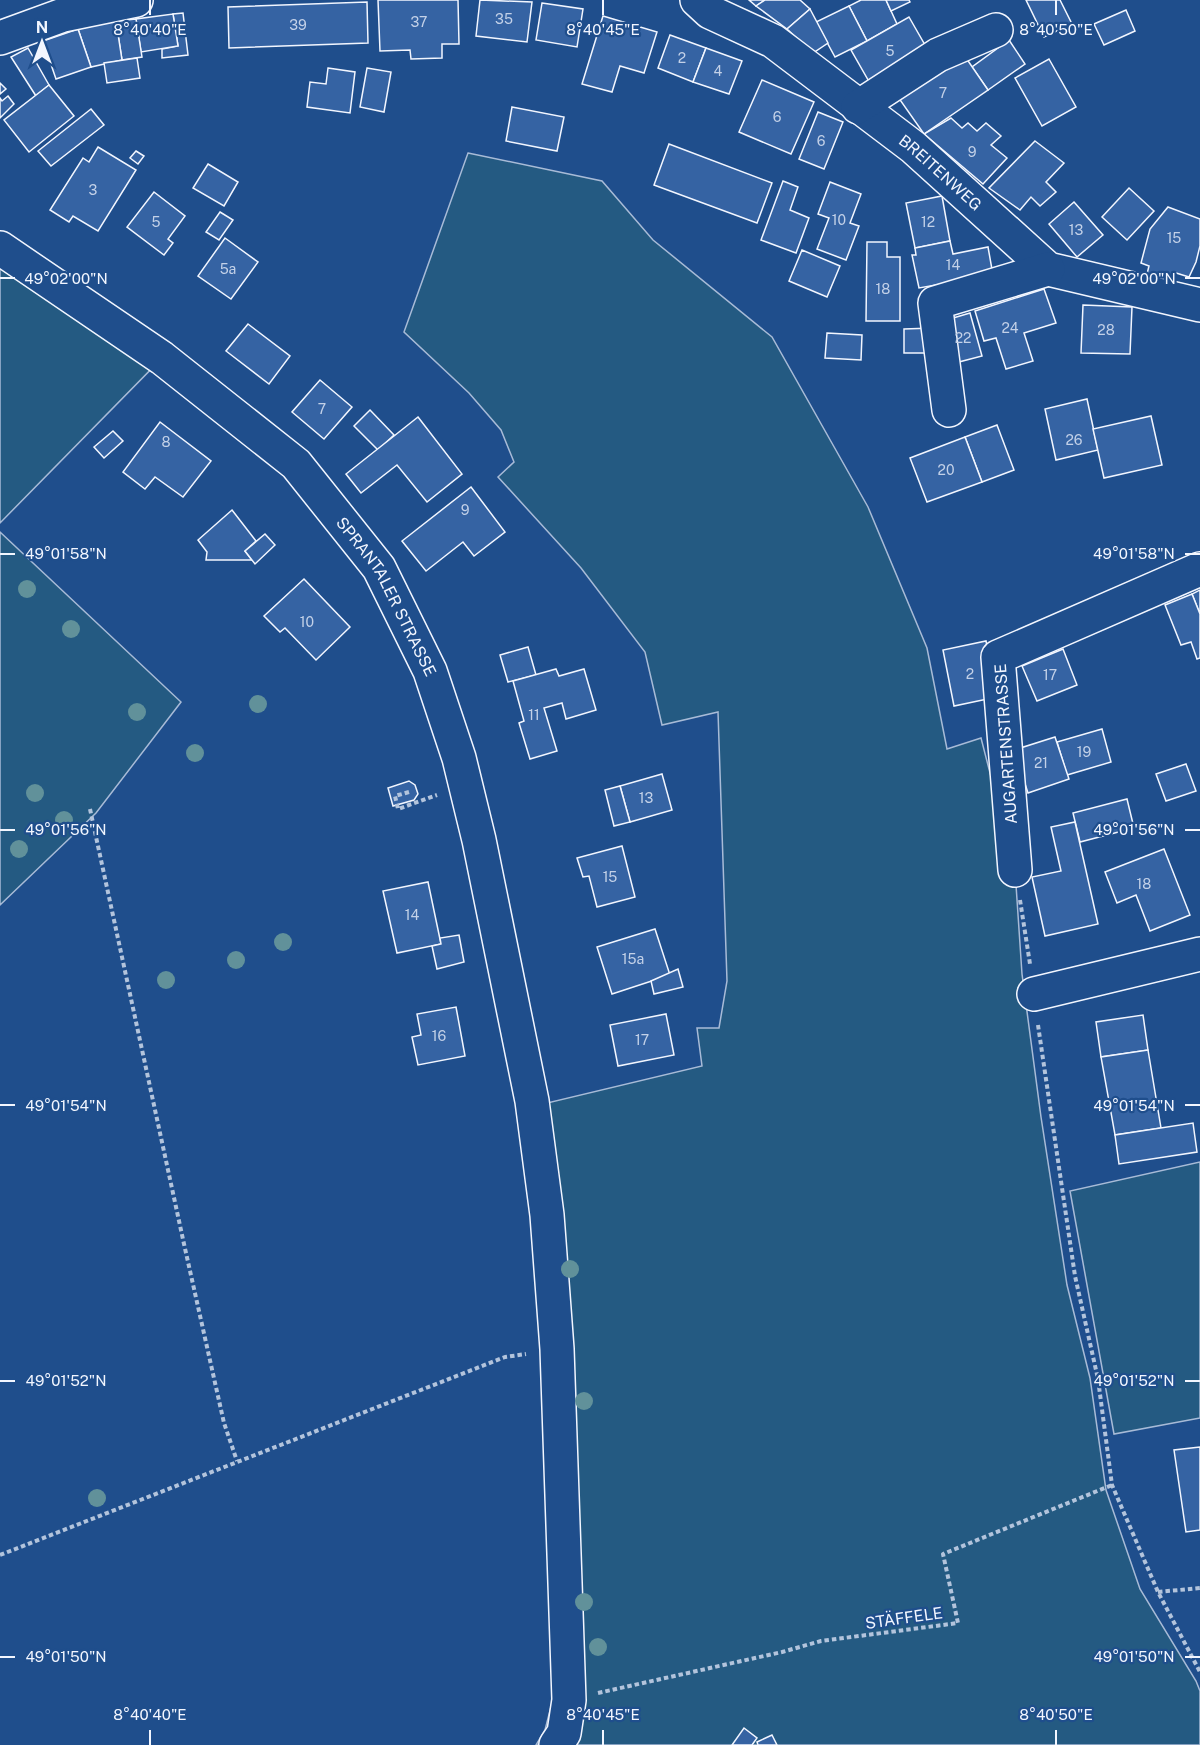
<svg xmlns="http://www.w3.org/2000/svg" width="1200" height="1745" viewBox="0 0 1200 1745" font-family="'Public Sans',sans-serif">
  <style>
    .green { fill: #245a82; stroke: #a8bbd7; stroke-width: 1.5 }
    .building { fill: #3563a3; stroke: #f2f6ff; stroke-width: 1.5 }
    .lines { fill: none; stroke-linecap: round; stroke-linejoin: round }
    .minor-casing { stroke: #f2f6ff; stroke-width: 36 }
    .path { stroke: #b3c4dc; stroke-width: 4; stroke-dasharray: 4.5 3; stroke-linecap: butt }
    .minor { stroke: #1f4e8c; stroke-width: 33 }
    .tree { fill: #61919a }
    .ticks { fill: none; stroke: #f2f6ff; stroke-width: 2 }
    .labels { text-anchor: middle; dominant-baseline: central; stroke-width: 4.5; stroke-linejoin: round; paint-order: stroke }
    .number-label { font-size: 14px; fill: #c3d1e8 }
    .street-label { font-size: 16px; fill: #f2f6ff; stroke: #1f4e8c }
    .ticks-label { font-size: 15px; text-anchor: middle; fill: #f2f6ff; stroke: #1f4e8c; stroke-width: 4.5; stroke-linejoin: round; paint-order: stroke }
  </style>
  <rect width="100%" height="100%" fill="#1f4e8c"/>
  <!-- green -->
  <g class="green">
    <path d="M468,153L602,181L653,240L772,337L868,507L927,648L947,749L981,738L1015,870L1022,974L1041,1117L1067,1285L1090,1378L1106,1490L1140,1589L1196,1681L1200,1691V1745H536L545,1730L554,1695L547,1103L702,1066L697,1028H719L727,981L718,712L662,725L645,652L581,568L498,477L514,462L501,430L469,393L404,332Z"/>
    <path d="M0,248L162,358L0,523Z"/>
    <path d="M0,532L181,702L96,813L0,905Z"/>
    <path d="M1200,1162V1418L1114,1434L1070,1191Z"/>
  </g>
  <!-- building -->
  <g class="building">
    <path d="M378,0H458L459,44H442V58L411,59L410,50L380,51Z"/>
    <path d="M480,0L532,2L527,42L476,36Z"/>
    <path d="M749,0H765L756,6Z"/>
    <path d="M765,0H800L810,9L787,29L756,6Z"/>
    <path d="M861,0H886L897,24L867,41L849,6Z"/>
    <path d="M886,0H909L910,2L891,11Z"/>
    <path d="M1026,0H1060L1072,24L1044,37Z"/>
    <path d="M367,2L368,43L229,48L228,7Z"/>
    <path d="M542,3L583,9L577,47L536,40Z"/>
    <path d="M849,6L867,41L835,57L816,22Z"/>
    <path d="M810,9L828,43L813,53L787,29Z"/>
    <path d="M1126,10L1135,31L1104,45L1094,24Z"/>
    <path d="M183,13L188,55L162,58V49L178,46L173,14Z"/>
    <path d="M173,14L178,46L141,52L136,19Z"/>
    <path d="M603,16L657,32L644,73L620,66L612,92L582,84Z"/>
    <path d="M909,17L929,52L871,85L851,50Z"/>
    <path d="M136,19L142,57L122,60L116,21Z"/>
    <path d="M116,21L122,60L91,67L78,29Z"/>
    <path d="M78,29L91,67L56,79L43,41Z"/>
    <path d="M670,35L706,48L693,82L658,68Z"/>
    <path d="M1009,40L1025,64L988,90L972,67Z"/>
    <path d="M28,48L49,85L36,96L11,57Z"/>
    <path d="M706,48L742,61L729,94L693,82Z"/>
    <path d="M962,52L988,90L924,134L898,97Z"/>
    <path d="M137,58L140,78L107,83L104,63Z"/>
    <path d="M1049,59L1076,107L1042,126L1015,78Z"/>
    <path d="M328,68L355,72L350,113L307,107L310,82L326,84Z"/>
    <path d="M367,68L391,72L384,112L360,107Z"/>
    <path d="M762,80L814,102L791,154L739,132Z"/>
    <path d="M0,83L6,89L0,94Z"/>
    <path d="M49,85L74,116L29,152L4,120Z"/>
    <path d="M8,96L14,104L0,118V98L2,101Z"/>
    <path d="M512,107L564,117L557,151L506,141Z"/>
    <path d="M91,109L104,125L51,166L38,151Z"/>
    <path d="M818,112L843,122L824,169L799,159Z"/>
    <path d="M951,118L962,128L968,123L977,131L986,123L1001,136L991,145L1007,158L983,184L924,134Z"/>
    <path d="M1035,141L1064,163L1046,182L1056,192L1040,206L1031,197L1020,210L989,188Z"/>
    <path d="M669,144L772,183L757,223L654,185Z"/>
    <path d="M98,147L136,170L98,231L73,216L69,222L50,210L83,158L89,162Z"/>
    <path d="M136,151L144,156L138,164L130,158Z"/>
    <path d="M208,164L238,182L224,206L193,188Z"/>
    <path d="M783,181L798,187L790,210L809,218L796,253L761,240Z"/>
    <path d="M830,182L861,194L850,223L859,226L846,260L817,249L829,218L818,214Z"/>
    <path d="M1129,188L1154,211L1127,240L1102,217Z"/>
    <path d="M154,192L185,216L168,239L173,243L164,255L127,227Z"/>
    <path d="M942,196L950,241L915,248L906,203Z"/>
    <path d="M1074,202L1103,235L1077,257L1049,224Z"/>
    <path d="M1168,207L1200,219V246L1196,262L1189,277L1173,272L1172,281L1147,274L1149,266L1141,263L1150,229Z"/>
    <path d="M220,212L233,220L219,240L206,232Z"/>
    <path d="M225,238L258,262L231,299L198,276Z"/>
    <path d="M950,241L953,254L988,247L993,275L919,288L912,255H916L915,248Z"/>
    <path d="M867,242H887V257H900V321H866Z"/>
    <path d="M802,250L840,266L827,297L789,281Z"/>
    <path d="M1044,289L1056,323L1024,333L1033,361L1006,369L996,338L984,341L975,311Z"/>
    <path d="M1083,305L1132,307L1130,354L1081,353Z"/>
    <path d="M970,313L982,356L955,363L943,321Z"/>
    <path d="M248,324L290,356L269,384L226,351Z"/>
    <path d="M933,328L934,353H904V329Z"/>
    <path d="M827,333L862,335L861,360L825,358Z"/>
    <path d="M320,380L352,407L324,439L292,412Z"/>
    <path d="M1087,399L1098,450L1056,460L1045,409Z"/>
    <path d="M370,410L394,435L378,450L354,426Z"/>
    <path d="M1151,416L1162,465L1104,478L1093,429Z"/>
    <path d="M418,417L462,474L427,502L397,465L361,493L346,474Z"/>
    <path d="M160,422L211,461L183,497L155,477L145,489L123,472Z"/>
    <path d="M997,425L1014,470L982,482L965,437Z"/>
    <path d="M113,431L123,441L104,458L94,447Z"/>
    <path d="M965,437L982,482L927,502L910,458Z"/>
    <path d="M471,487L505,532L474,556L463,542L426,571L402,541Z"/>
    <path d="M232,510L256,541L245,551L252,560H206L207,552L198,540Z"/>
    <path d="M265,534L275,545L255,564L245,551Z"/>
    <path d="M304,579L350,627L316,660L285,628L280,632L264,616Z"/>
    <path d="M1200,590V614L1192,594Z"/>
    <path d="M1192,594L1200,614V658L1197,659L1191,642L1181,645L1165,605Z"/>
    <path d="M986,641L997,697L954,706L943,650Z"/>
    <path d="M528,647L536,675L508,682L500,655Z"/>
    <path d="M1063,649L1077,685L1037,701L1022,666Z"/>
    <path d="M556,669L559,676L584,669L596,710L566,719L562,703L544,708L557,751L530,759L519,723L524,721L513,681Z"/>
    <path d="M1102,729L1111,762L1067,775L1057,742Z"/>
    <path d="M1055,737L1069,779L1028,793L1014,750Z"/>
    <path d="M1186,764L1196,791L1166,801L1156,774Z"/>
    <path d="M662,774L672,810L630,822L620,786Z"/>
    <path d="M409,781L415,785L418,794L414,800L393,806L388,788Z"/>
    <path d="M620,786L630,822L614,826L605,790Z"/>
    <path d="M1127,799L1134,828L1080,842L1073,813Z"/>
    <path d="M1075,822L1098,924L1045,936L1032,877L1061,871L1051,827Z"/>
    <path d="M622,846L635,897L597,907L589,876L583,877L577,858Z"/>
    <path d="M1164,849L1190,915L1150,931L1136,895L1117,903L1105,872Z"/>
    <path d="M428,882L441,944L397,953L383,891Z"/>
    <path d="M655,929L670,975L612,994L597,947Z"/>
    <path d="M459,935L464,962L437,969L432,946L441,944L440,938Z"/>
    <path d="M678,969L683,987L654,994L651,981Z"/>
    <path d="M456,1007L465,1056L418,1065L412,1037L421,1035L417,1014Z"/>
    <path d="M666,1014L674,1055L618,1066L610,1025Z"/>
    <path d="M1143,1015L1148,1050L1101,1057L1096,1022Z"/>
    <path d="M1148,1050L1161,1128L1115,1135L1101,1057Z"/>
    <path d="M1193,1123L1197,1152L1119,1164L1115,1135Z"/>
    <path d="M1200,1447V1530L1186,1532L1174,1450Z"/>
    <path d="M744,1728L757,1738L752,1745H732Z"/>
    <path d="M772,1735L777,1745H758L757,1742Z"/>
  </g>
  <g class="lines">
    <!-- minor casing -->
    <g class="minor-casing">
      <g id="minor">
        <path id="s1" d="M697,0L710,12L773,41L913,147L1048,269L1200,305"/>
        <path d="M0,38L63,15L136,0"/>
        <path d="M858,107L938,55L996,30"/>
        <path id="s2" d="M0,248L162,358L296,464L379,568L430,671L459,758L479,840L532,1101L547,1215L557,1349L569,1700L564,1733L556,1745"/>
        <path d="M949,410L935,303L1048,269"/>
        <path d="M1015,870L998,657L1200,569"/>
        <path d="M1034,994L1200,954"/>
      </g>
    </g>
    <!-- path -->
    <g class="path">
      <path d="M409,792L395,796L398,809L437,795"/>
      <path d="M90,809L184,1244L224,1423L237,1461"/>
      <path d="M1020,900L1030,964"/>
      <path d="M1038,1025L1075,1276L1098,1379L1112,1485L1158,1592L1200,1672"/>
      <path d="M0,1555L505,1357L526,1354"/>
      <path d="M1158,1592L1200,1588"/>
      <path d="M598,1693L782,1652L821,1641L958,1623L943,1554L1112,1485"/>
    </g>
    <!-- minor -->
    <use href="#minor" class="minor"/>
  </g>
  <!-- trees -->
  <g class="tree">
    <circle cx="27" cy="589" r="9"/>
    <circle cx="71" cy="629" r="9"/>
    <circle cx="258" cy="704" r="9"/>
    <circle cx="137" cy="712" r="9"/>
    <circle cx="195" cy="753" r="9"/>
    <circle cx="35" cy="793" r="9"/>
    <circle cx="64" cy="820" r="9"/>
    <circle cx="19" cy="849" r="9"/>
    <circle cx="283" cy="942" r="9"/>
    <circle cx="236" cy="960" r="9"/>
    <circle cx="166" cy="980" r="9"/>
    <circle cx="570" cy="1269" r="9"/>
    <circle cx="584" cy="1401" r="9"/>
    <circle cx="97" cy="1498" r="9"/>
    <circle cx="584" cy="1602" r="9"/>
    <circle cx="598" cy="1647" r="9"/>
  </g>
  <!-- ticks -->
  <path class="ticks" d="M150,0V15M603,0V15M1056,0V15M0,278H15M1185,278H1200M0,554H15M1185,554H1200M0,830H15M1185,830H1200M0,1105H15M1185,1105H1200M0,1381H15M1185,1381H1200M0,1657H15M1185,1657H1200M150,1730V1745M603,1730V1745M1056,1730V1745"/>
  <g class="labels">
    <!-- number labels -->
    <g class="number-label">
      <text x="504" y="19">35</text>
      <text x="419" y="22">37</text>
      <text x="298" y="25">39</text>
      <text x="890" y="51">5</text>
      <text x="682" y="58">2</text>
      <text x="718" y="71">4</text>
      <text x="943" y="93">7</text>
      <text x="777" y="117">6</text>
      <text x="821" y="141">6</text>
      <text x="972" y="152">9</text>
      <text x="93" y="190">3</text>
      <text x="839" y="220">10</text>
      <text x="156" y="222">5</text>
      <text x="928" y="222">12</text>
      <text x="1076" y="230">13</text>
      <text x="1174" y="238">15</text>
      <text x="953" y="265">14</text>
      <text x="228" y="269">5a</text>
      <text x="883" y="289">18</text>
      <text x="1010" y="328">24</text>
      <text x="1106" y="330">28</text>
      <text x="963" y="338">22</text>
      <text x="322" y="409">7</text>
      <text x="1074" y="440">26</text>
      <text x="166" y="442">8</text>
      <text x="946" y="470">20</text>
      <text x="465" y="510">9</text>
      <text x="307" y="622">10</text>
      <text x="970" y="674">2</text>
      <text x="1050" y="675">17</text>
      <text x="534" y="715">11</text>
      <text x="1084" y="752">19</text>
      <text x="1041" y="763">21</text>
      <text x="646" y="798">13</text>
      <text x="610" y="877">15</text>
      <text x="1144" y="884">18</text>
      <text x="412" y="915">14</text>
      <text x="633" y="959">15a</text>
      <text x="439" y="1036">16</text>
      <text x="642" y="1040">17</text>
    </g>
    <!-- street labels -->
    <g class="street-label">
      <text stroke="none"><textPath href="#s1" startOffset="300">BREITENWEG</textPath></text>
      <text stroke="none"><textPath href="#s2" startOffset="528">SPRANTALER STRASSE</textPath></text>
      <text transform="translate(1006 744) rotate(-94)">AUGARTENSTRASSE</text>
      <text transform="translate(904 1618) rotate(-8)">STÄFFELE</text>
    </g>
  </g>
  <g class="ticks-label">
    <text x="150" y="35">8°40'40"E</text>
    <text x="603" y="35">8°40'45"E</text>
    <text x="1056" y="35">8°40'50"E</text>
    <text x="66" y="284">49°02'00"N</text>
    <text x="1134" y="284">49°02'00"N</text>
    <text x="66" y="559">49°01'58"N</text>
    <text x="1134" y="559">49°01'58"N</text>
    <text x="66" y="835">49°01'56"N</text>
    <text x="1134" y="835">49°01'56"N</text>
    <text x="66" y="1111">49°01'54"N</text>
    <text x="1134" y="1111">49°01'54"N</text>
    <text x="66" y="1386">49°01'52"N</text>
    <text x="1134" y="1386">49°01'52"N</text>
    <text x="66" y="1662">49°01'50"N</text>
    <text x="1134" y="1662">49°01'50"N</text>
    <text x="150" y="1720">8°40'40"E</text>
    <text x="603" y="1720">8°40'45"E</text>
    <text x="1056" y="1720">8°40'50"E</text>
  </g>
  <!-- north arrow -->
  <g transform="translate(42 42)" stroke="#1f4e8c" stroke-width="4.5" paint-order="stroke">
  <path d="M0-4.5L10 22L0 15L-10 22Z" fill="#f2f6ff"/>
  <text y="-9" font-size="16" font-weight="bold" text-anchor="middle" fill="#f2f6ff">N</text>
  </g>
</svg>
